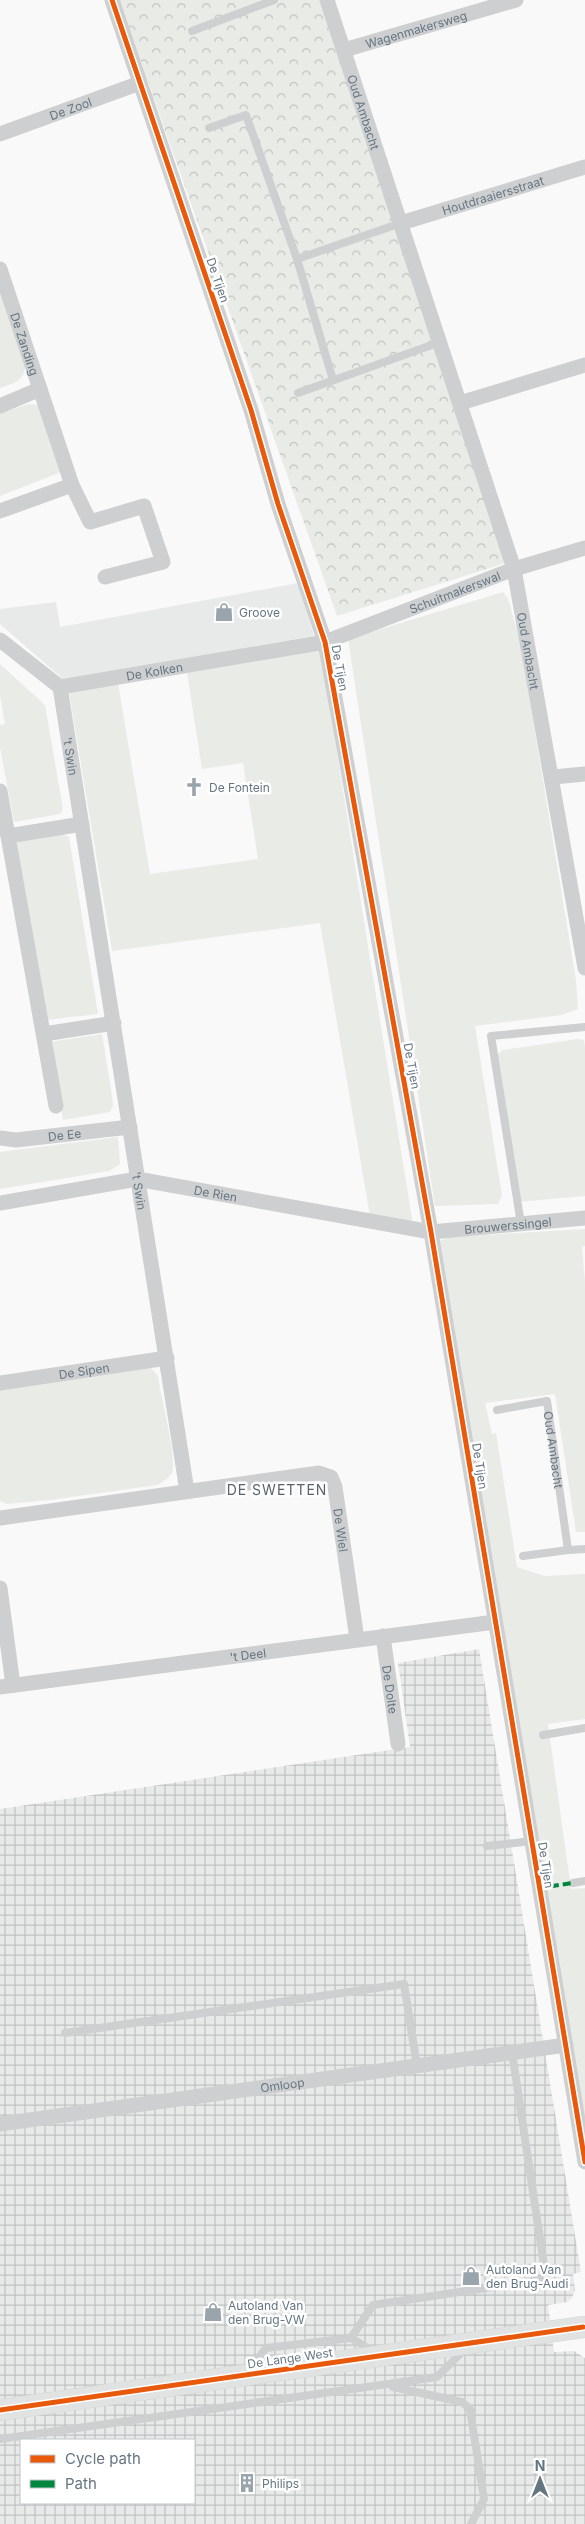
<svg xmlns="http://www.w3.org/2000/svg" width="585" height="2524" viewBox="0 0 585 2524" font-family="Inter,sans-serif">
  <style>
    .built { fill: #e8e9e9 }
    .industrial { fill: url(#industrial-grid); fill-rule: evenodd }
    .grass { fill: #e8ebe6 }
    .park { fill: url(#park-crowns) }
    .lines { fill: none; stroke-linecap: round; stroke-linejoin: round }
    .secondary-casing { stroke: #d5d6d7; stroke-width: 22 }
    .lane { stroke: #cecfd0; stroke-width: 8 }
    .street { stroke: #cecfd0; stroke-width: 15 }
    .secondary { stroke: #e1e2e2; stroke-width: 21 }
    .quiet { stroke: #00873e; stroke-width: 4; stroke-dasharray: 8 4; stroke-linecap: butt }
    .cycleway-casing { stroke: #fff; stroke-width: 8 }
    .cycleway { stroke: #e8590c; stroke-width: 5 }
    .labels { text-anchor: middle; dominant-baseline: central; stroke-width: 5; stroke-linejoin: round; paint-order: stroke }
    .street-label { font-size: 12px; fill: #657683; stroke: #fff }
    .poi-label { font-size: 12px; fill: #657683; stroke: #fff; text-anchor: start }
    .neighbourhood-label { font-size: 14px; letter-spacing: 1px; fill: #57646e; stroke: #fff }
  </style>
  <defs>
    <pattern id="industrial-grid" width="8" height="8" patternUnits="userSpaceOnUse" patternTransform="scale(1.25)"><rect width="8" height="8" fill="#e8e9e9"/><path d="M0 4h8M4 0v8" fill="none" stroke="#c0c1c2"/></pattern>
    <pattern id="park-crowns" width="20" height="18" patternUnits="userSpaceOnUse" patternTransform="scale(1.25)"><rect width="20" height="18" fill="#e8ebe6"/><path d="M2 6a3 3 0 1 1 6 0M12 15a3 3 0 1 1 6 0" fill="none" stroke="#c0c3c0"/></pattern>
  </defs>
  <rect width="100%" height="100%" fill="#f9f9f9"/>
  <!-- built -->
  <path class="built" d="M298,583L314,636L63,679L0,624V609L56,602L60,627Z"/>
  <!-- industrial -->
  <path class="industrial" d="M479,1649L581,2272L573,2274L575,2290L572,2298L567,2302L548,2305L554,2352L574,2351L585,2358V2524H0V1809L410,1747L398,1663ZM21,2440H194V2503H21Z"/>
  <!-- grass -->
  <g class="grass">
    <path d="M0,285L25,363C26,380 15,383 0,388Z"/>
    <path d="M29,404L40,405L61,472L0,496V413Z"/>
    <path d="M503,592L508,599L520,641L576,980L578,1009L561,1015L475,1026L502,1196L498,1204L435,1206L348,639Z"/>
    <path d="M320,648L413,1225L370,1216L320,923L112,951L69,692L118,683L150,874L258,859L243,763L202,769L187,673Z"/>
    <path d="M0,664L45,705L63,809L60,814L14,822L0,747V725L5,724L0,695Z"/>
    <path d="M63,834L69,837L98,1014L46,1020L18,861L17,838Z"/>
    <path d="M102,1034L112,1096L113,1105L110,1112L63,1120L50,1042Z"/>
    <path d="M578,1039L584,1040L585,1047V1196L517,1202L497,1055L503,1050Z"/>
    <path d="M118,1137L120,1164L109,1171L0,1189V1152Z"/>
    <path d="M585,1229V1246L582,1247L585,1282V1532H576L555,1394L485,1403L492,1434L496,1433L517,1567L545,1576L585,1574V1719L548,1724L571,1889L585,1888V2117L440,1241L449,1237Z"/>
    <path d="M144,1367L151,1368L158,1376C161,1398 175,1450 173,1469C172,1477 163,1482 157,1485L50,1500L6,1504L0,1501V1386Z"/>
  </g>
  <!-- park -->
  <path class="park" d="M119,0H320L506,563L337,616Z"/>
  <g class="lines">
    <!-- secondary casing -->
    <g class="secondary-casing">
      <path id="secondary" d="M0,2410L583,2327"/>
    </g>
    <!-- lane -->
    <g class="lane">
      <path d="M192,31L274,0"/>
      <path d="M209,128L246,115L297,259L333,380"/>
      <path d="M297,259L401,223"/>
      <path d="M298,393L440,342"/>
      <path d="M521,1224L491,1036L585,1027"/>
      <path id="s1" d="M497,1410L547,1401L568,1550L585,1549"/>
      <path d="M523,1556L568,1550"/>
      <path d="M543,1735L585,1728"/>
      <path d="M487,1846L532,1841"/>
      <path d="M573,1883L585,1881"/>
      <path d="M65,2033L404,1984L417,2066"/>
      <path d="M351,2338L373,2305L546,2279L512,2052"/>
      <path d="M249,2371L266,2348L351,2338L374,2352"/>
      <path d="M393,2387L462,2402L470,2409L484,2499L471,2524"/>
      <path d="M0,2439L437,2377L466,2348"/>
    </g>
    <!-- street -->
    <g class="street">
      <path d="M112,0L251,410L278,504L325,642L431,1232L585,2162"/>
      <path id="s2" d="M327,0L514,569L585,968"/>
      <path id="s3" d="M344,50L516,0"/>
      <path id="s4" d="M0,134L140,83"/>
      <path id="s5" d="M401,223L585,167"/>
      <path id="s6" d="M0,269L72,485L0,511"/>
      <path d="M460,403L585,365"/>
      <path d="M0,406L40,389"/>
      <path d="M72,485L90,522L144,506L163,562L105,577"/>
      <path id="s7" d="M0,640L60,687L325,642L514,569L585,548"/>
      <path id="s8" d="M60,687L187,1491"/>
      <path d="M553,777L585,774"/>
      <path d="M0,791L56,1106"/>
      <path d="M8,836L82,824"/>
      <path d="M44,1034L114,1023"/>
      <path id="s9" d="M0,1138L16,1140L130,1127"/>
      <path id="s10" d="M0,1203L137,1179L431,1232L585,1218"/>
      <path id="s11" d="M0,1383L167,1358"/>
      <path id="s12" d="M0,1518L319,1473L331,1477L335,1487L357,1639"/>
      <path d="M0,1588L13,1685"/>
      <path id="s13" d="M383,1636L398,1744"/>
      <path id="s14" d="M0,1687L495,1622"/>
      <path id="s15" d="M0,2124L566,2045"/>
    </g>
    <!-- secondary -->
    <use href="#secondary" class="secondary"/>
    <!-- quiet -->
    <path class="quiet" d="M539,1888L573,1883"/>
    <!-- cycleway casing -->
    <g class="cycleway-casing">
      <g id="cycleway">
        <path d="M112,0L251,410L278,504L325,642L431,1232L585,2162"/>
        <path d="M0,2410L583,2327"/>
      </g>
    </g>
    <!-- cycleway -->
    <use href="#cycleway" class="cycleway"/>
  </g>
  <!-- icons -->
  <defs>
    <g id="shop-bare" transform="scale(1.5)"><path d="M-5-2.5h2.3a2.7 3.5 0 0 1 5.4 0H5L5.5 6h-11ZM-1.5-2.5h3a1.5 2.3 0 0 0-3 0Z" fill="#99a4ac" stroke="#fff" stroke-width="2.5" paint-order="stroke"/></g>
    <g id="church-bare" transform="scale(1.5)"><path d="M-1.2-6h2.4v3.5h3.3v2.4h-3.3V6h-2.4V-.1h-3.3v-2.4h3.3Z" fill="#99a4ac" stroke="#fff" stroke-width="2.5" paint-order="stroke"/></g>
    <g id="building-bare" transform="scale(1.5)"><path d="M-4-6H4V6H1V3H-1V6H-4ZM-2.5-4.3h1.7v1.8h-1.7ZM.8-4.3h1.7v1.8H.8ZM-2.5-1h1.7V.8h-1.7ZM.8-1h1.7V.8H.8Z" fill="#99a4ac" stroke="#fff" stroke-width="2.5" paint-order="stroke"/></g>
  </defs>
  <g fill-rule="evenodd">
    <use href="#shop-bare" x="224" y="612"/>
    <use href="#church-bare" x="194" y="787"/>
    <use href="#shop-bare" x="471" y="2276"/>
    <use href="#shop-bare" x="213" y="2312"/>
    <use href="#building-bare" x="247" y="2483"/>
  </g>
  <g class="labels">
    <!-- street labels -->
    <g class="street-label">
      <text stroke="none"><textPath href="#s3" startOffset="75">Wagenmakersweg</textPath></text>
      <text stroke="none"><textPath href="#s4" startOffset="75">De Zool</textPath></text>
      <text stroke="none"><textPath href="#s2" startOffset="118">Oud Ambacht</textPath></text>
      <text stroke="none"><textPath href="#s5" startOffset="96">Houtdraaiersstraat</textPath></text>
      <text transform="translate(218 280) rotate(71)">De Tijen</text>
      <text stroke="none"><textPath href="#s6" startOffset="79">De Zanding</textPath></text>
      <text stroke="none"><textPath href="#s7" startOffset="484">Schuitmakerswal</textPath></text>
      <text stroke="none"><textPath href="#s2" startOffset="682">Oud Ambacht</textPath></text>
      <text transform="translate(340 668) rotate(80)">De Tijen</text>
      <text stroke="none"><textPath href="#s7" startOffset="172">De Kolken</textPath></text>
      <text stroke="none"><textPath href="#s8" startOffset="70">'t Swin</textPath></text>
      <text transform="translate(412 1066) rotate(80)">De Tijen</text>
      <text stroke="none"><textPath href="#s9" startOffset="65">De Ee</textPath></text>
      <text stroke="none"><textPath href="#s8" startOffset="510">'t Swin</textPath></text>
      <text stroke="none"><textPath href="#s10" startOffset="219">De Rien</textPath></text>
      <text stroke="none"><textPath href="#s10" startOffset="515">Brouwerssingel</textPath></text>
      <text stroke="none"><textPath href="#s11" startOffset="85">De Sipen</textPath></text>
      <text stroke="none"><textPath href="#s1" startOffset="100">Oud Ambacht</textPath></text>
      <text transform="translate(480 1466) rotate(81)">De Tijen</text>
      <text stroke="none"><textPath href="#s12" startOffset="389">De Wiel</textPath></text>
      <text stroke="none"><textPath href="#s14" startOffset="250">'t Deel</textPath></text>
      <text stroke="none"><textPath href="#s13" startOffset="54">De Dolte</textPath></text>
      <text transform="translate(546 1865) rotate(81)">De Tijen</text>
      <text stroke="none"><textPath href="#s15" startOffset="285">Omloop</textPath></text>
      <text transform="translate(290 2358) rotate(-8)">De Lange West</text>
    </g>
    <!-- poi labels -->
    <g class="poi-label">
      <text x="239" y="612">Groove</text>
      <text x="209" y="787">De Fontein</text>
      <text x="486" y="2269">Autoland Van<tspan x="486" dy="14">den Brug-Audi</tspan></text>
      <text x="228" y="2305">Autoland Van<tspan x="228" dy="14">den Brug-VW</tspan></text>
      <text x="262" y="2483">Philips</text>
    </g>
    <!-- neighbourhood labels -->
    <g class="neighbourhood-label">
      <text x="277" y="1489">DE SWETTEN</text>
    </g>
  </g>
  <!-- legend -->
  <rect x="20" y="2439" width="175" height="65" fill="#ffffff" stroke="#c1c8cd"/>
  <rect x="30" y="2455" width="25" height="8" fill="#e8590c" stroke="#c1c8cd"/>
  <text x="65" y="2464" font-size="15" fill="#657683">Cycle path</text>
  <rect x="30" y="2480" width="25" height="8" fill="#00873e" stroke="#c1c8cd"/>
  <text x="65" y="2489" font-size="15" fill="#657683">Path</text>
  <!-- north arrow -->
  <g transform="translate(540 2479)" stroke="#ffffff" stroke-width="4" paint-order="stroke">
  <path d="M0-4L9 19L0 12L-9 19Z" fill="#657683"/>
  <text y="-8" font-size="14" font-weight="bold" text-anchor="middle" fill="#657683">N</text>
  </g>
</svg>
